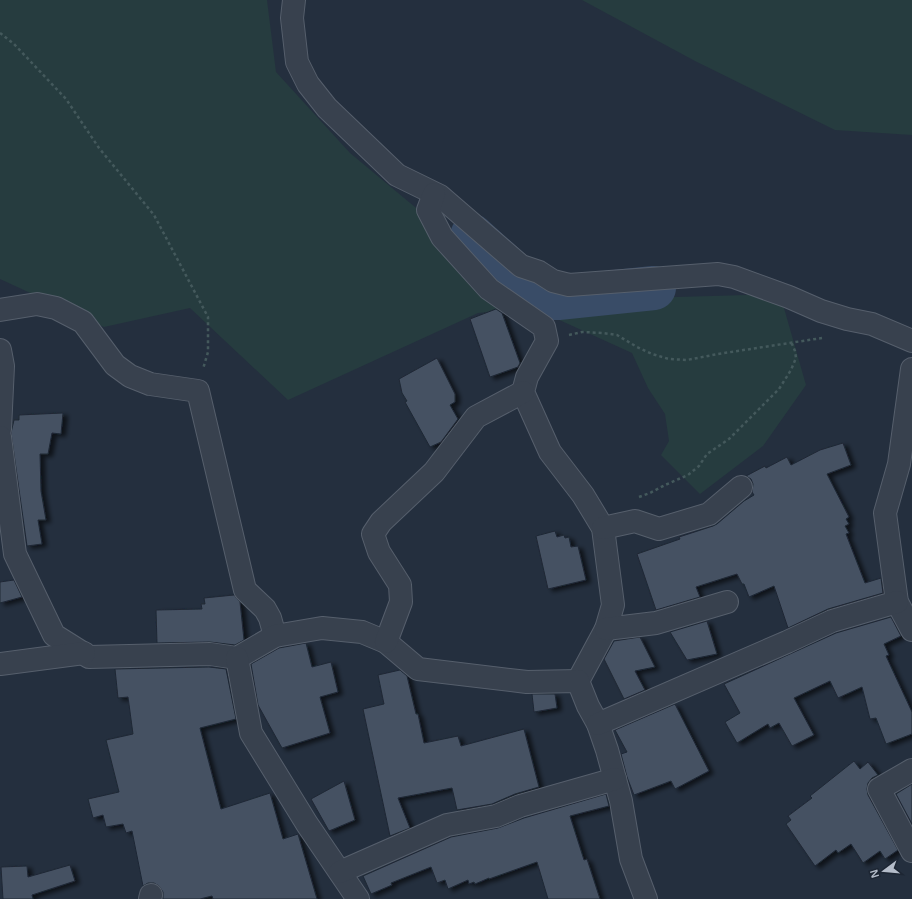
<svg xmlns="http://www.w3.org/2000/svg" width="912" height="899" viewBox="0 0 912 899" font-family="Helvetica,sans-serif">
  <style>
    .green { fill: #263c3f }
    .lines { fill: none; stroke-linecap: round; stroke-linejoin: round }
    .river { stroke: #394c67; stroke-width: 44 }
    .building { fill: #455162; stroke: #1f2835; filter: url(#shadow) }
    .minor-casing { stroke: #565f6c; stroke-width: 24 }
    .path { stroke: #44595c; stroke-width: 2.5; stroke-dasharray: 3 3; stroke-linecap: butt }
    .minor { stroke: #38414e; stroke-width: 22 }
  </style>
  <defs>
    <filter id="shadow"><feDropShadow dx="4.5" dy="2.5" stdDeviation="2" flood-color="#0009"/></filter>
  </defs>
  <rect width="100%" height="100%" fill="#242f3e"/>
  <!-- green -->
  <g class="green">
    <path d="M0,0H267L276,72L350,153L463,247L572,300L780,294L806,385L763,446L700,494L661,455L669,441L665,414L648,388L632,353L533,308L478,313L288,400L190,308L104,327L0,279Z"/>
    <path d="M582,0H912V135L835,130L695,61Z"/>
  </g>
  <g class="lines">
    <!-- river -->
    <path class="river" d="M472,236L533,291L547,298H558L654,288"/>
  </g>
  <!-- building -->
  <g class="building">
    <path d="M496,309L502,313L520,363L518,367L490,377L470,319Z"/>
    <path d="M437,358L455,394V402L450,405L458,419L441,442L430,447L405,402L407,401L402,393L399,379Z"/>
    <path d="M63,413L61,434L52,433L48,454H40L41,491L46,520H38L42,544L27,546L11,433L14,420H19V415Z"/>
    <path d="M843,443L851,465L827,474L849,517L846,519L849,524L845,526L849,533L846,534L865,583L881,578L883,593L828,609L788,628L774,586L749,597L744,584H742L737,574L696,587L700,597L656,610L637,554L680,539L679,537L713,526L717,524L744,501L754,495L752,492L753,484L751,479L746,476L765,466L766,468L787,457L791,465L820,450Z"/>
    <path d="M555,531L557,537L564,535L565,538L569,537L571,547L578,546L586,580L548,589L536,536Z"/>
    <path d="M14,580L22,597L0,603V582Z"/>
    <path d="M234,595L240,602L244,640L235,645L210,642L157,643L156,610L202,609L201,604H205L204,598Z"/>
    <path d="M891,617L901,636L884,644L889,655L886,656L912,712V734L886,744L876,718L870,719L862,687L838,698L830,681L794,698L814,735L792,746L779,723L770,728L768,724L737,743L725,722L740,713L724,684L836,633Z"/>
    <path d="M707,621L717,654L687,660L670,632Z"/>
    <path d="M640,637L655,667L635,671L645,690L624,699L604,659L614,641Z"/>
    <path d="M306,643L312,667L331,662L338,692L320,697L330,733L282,748L258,705L251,664L279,648Z"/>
    <path d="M209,667L226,669L236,719L200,728L221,809L270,793L283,839L298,834L317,899H213L212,896L200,899H163V892L159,886L154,883H148L143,886L132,831L126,833L123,824L106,827L103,815L93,818L88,799L119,792L106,740L133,734L128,697L118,698L115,669Z"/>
    <path d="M400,670L407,676L416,714H418L424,743L458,736L461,746L524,729L539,787L515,794L492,804L457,810L452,788L398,798L410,828L390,836L363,709L384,704L378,675Z"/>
    <path d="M532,694H555L557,708L534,712Z"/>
    <path d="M675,704L709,771L675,789L671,781L634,795L627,777L621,754L627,752L615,730Z"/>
    <path d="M854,761L860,769L868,762L878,775L872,778L868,783L867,789L868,795L898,850L885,859L880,851L863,863L851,844L838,853L836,850L815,866L786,824L791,820L788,816L812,798L810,796Z"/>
    <path d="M344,781L355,820L329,831L311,799Z"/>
    <path d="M912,784V824L896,794Z"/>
    <path d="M606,794L609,806L570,816L584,860L587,859L600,899H548L537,862L489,879V878L475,884L474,882L469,884L468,880L448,889L445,880L437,883L431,867L391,883L392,885L371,894L363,876L451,837L498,828L524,818Z"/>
    <path d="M70,865L75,881L32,895L33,899H3L1,867L27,866L28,877Z"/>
  </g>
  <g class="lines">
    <!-- minor casing -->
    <g class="minor-casing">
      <g id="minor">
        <path d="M294,0L292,18L297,62L308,84L327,108L397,175L440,196L521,266L539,272L553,281L569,285L718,274L734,277L789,297L821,311L847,319L872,324L912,341"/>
        <path d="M434,194L428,210L442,237L489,289L544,327L547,341L527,377L523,392L550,452L583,495L603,528L613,605L606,629L578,681"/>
        <path d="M0,310L37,304L56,308L83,322L115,365L130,376L150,384L198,391L245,590L265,609L270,618L275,636"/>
        <path d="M0,350L3,366L0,429"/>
        <path d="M912,369L899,464L885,513L897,602L912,630"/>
        <path d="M0,437L15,554L54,635L89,657L210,654L237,658L275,636L322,628L362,632L386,642L418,669L527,682L578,681L588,706L598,724L607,750L621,801L631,859L646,899"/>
        <path d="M603,528L635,521L659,529L709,514L741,487"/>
        <path d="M606,629L656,623L727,602"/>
        <path d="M386,642L401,602L400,585L379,552L373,534L381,522L434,472L476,417L523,392"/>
        <path d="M237,658L251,733L307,824L358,899"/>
        <path d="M0,664L84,653"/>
        <path d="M598,724L787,642L832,621L897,602"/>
        <path d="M912,770L879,789L912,851"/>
        <path d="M340,872L447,825L496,816L520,806L615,779"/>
        <path d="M150,899L151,895"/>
      </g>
    </g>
    <!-- path -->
    <g class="path">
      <path d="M0,33L14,44L66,99L99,148L154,215L208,317V352L203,369"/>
      <path d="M569,335L582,332L603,333L617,335L637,347L652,354L669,359L687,360L718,354L822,338"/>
      <path d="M639,497L650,493L665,485L688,475L699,466L707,454L729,439L779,389L791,370L796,358L795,351L792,344L790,343"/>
    </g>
    <!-- minor -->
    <use href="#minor" class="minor"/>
  </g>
  <!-- north arrow -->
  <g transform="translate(884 871) rotate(254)" stroke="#1d2633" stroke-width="3" paint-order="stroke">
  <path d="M0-3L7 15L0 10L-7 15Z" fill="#b4bcc9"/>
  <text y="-6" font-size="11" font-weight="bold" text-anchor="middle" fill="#b4bcc9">N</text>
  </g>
</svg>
